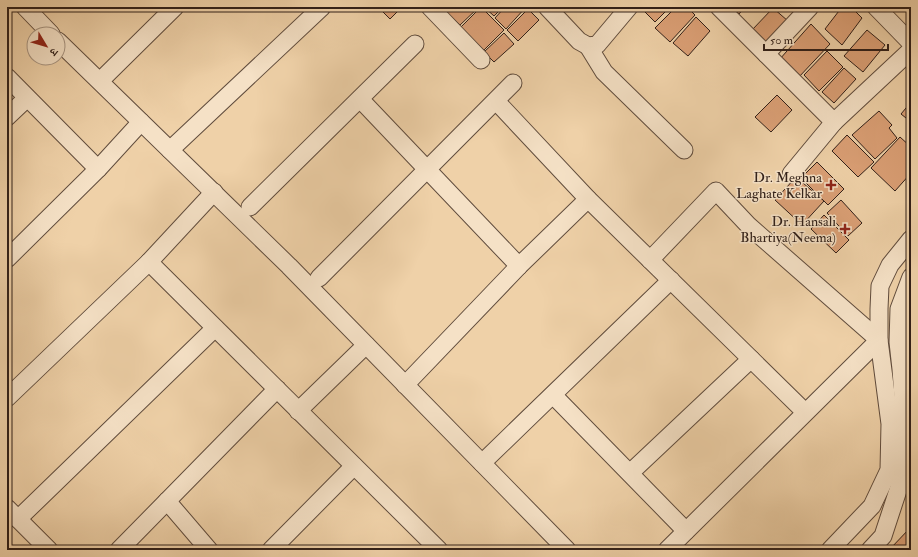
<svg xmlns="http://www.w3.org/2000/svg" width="918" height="557" viewBox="0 0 918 557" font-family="'IM FELL Double Pica','Noto Serif Devanagari',serif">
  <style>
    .building { fill: #dba076; stroke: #312019 }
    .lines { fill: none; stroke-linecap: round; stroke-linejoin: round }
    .minor-casing { stroke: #604c3d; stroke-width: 19 }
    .minor { stroke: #f5e1c6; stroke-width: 17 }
    .poi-dot { fill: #8f2418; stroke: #f5e1c6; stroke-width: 1.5 }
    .labels { text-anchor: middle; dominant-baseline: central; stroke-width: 3; stroke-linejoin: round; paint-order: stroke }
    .poi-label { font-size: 14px; fill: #312019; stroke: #f5e1c6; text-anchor: end }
  </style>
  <rect width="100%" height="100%" fill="#efd1a8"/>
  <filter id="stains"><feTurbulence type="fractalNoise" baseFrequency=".005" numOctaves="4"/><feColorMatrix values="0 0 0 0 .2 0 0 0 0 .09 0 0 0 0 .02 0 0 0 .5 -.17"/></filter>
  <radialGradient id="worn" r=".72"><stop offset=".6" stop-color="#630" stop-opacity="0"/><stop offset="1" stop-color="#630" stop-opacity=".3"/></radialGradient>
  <!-- building -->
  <g class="building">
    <path d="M384,7H400L401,8L390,19L381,10Z"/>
    <path d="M442,7H479L460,25Z"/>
    <path d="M481,7L504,30L484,50L461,27Z"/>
    <path d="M484,7H503L494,16Z"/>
    <path d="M505,7H526L506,29L495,18Z"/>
    <path d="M640,7H670L655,22Z"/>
    <path d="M676,7H687L695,15L670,42L655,28Z"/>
    <path d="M732,7H745L739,14Z"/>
    <path d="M842,7H851L862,18L842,45L825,29Z"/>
    <path d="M773,8L788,21L765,44L752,30Z"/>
    <path d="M528,9L539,20L518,41L507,30Z"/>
    <path d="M696,17L710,31L688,56L673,43Z"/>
    <path d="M811,24L830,44L798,78L779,60Z"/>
    <path d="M867,30L885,45L863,72L844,56Z"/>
    <path d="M504,33L514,44L494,62L484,52Z"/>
    <path d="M827,51L843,67L819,91L804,75Z"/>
    <path d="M844,68L856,79L834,103L822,92Z"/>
    <path d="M777,95L792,110L771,132L755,117Z"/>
    <path d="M911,102V122L901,114Z"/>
    <path d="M879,111L892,125L889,128L897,138L875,159L852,135Z"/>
    <path d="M847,135L874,162L858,177L832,151Z"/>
    <path d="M900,137L911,147V173L895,191L871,168Z"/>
    <path d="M817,162L844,189L828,205L801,178Z"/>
    <path d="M796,177L824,201L802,225L775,200Z"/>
    <path d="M841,200L862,223L848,236L827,213Z"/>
    <path d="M824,215L849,240L836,253L811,229Z"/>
    <path d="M911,527V550H889Z"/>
  </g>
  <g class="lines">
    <!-- minor casing -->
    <g class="minor-casing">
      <g id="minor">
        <path d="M25,7L51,34"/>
        <path d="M430,7L481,60"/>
        <path d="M547,7L579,41L588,46L597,45L629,7"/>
        <path d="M719,7L834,122L911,50"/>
        <path d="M876,7L911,43"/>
        <path d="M58,41L289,266L567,550"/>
        <path d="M588,46L604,72L684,150"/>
        <path d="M766,54L810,7"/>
        <path d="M7,77L98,169"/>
        <path d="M100,81L175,7"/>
        <path d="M360,99L519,266L588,199L805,412"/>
        <path d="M496,101L588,199"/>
        <path d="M7,117L27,98"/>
        <path d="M170,150L322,7"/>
        <path d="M791,174L834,122"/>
        <path d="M250,207L415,44"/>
        <path d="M7,259L98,169L141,122"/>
        <path d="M650,260L716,191L749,226L879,340L667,550"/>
        <path d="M149,262L439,550"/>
        <path d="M319,278L513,83"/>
        <path d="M405,385L519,266"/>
        <path d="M553,395L686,531"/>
        <path d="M7,398L149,262L214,192"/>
        <path d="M298,411L366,345"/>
        <path d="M482,463L671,280"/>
        <path d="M630,473L751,359"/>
        <path d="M167,501L209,550"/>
        <path d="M7,508L49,550"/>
        <path d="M18,519L215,328"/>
        <path d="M119,550L277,389"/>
        <path d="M271,550L354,466"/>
        <path d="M830,550L872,506L889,470L890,424L879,340V309L880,286L890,265L911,239"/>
        <path d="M870,550L883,536L903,475L905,427L901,369L898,342L899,309L911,277"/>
      </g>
    </g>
    <!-- minor -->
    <use href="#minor" class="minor"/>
  </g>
  <!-- markers -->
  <g class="poi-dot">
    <path d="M829 179h4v4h4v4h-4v4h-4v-4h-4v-4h4z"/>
    <path d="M843 223h4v4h4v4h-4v4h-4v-4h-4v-4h4z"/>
  </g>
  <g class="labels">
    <!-- poi labels -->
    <g class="poi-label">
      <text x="822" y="177">Dr. Meghna<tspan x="822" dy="16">Laghate Kelkar</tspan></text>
      <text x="836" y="221">Dr. Hansali<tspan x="836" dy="16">Bhartiya(Neema)</tspan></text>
    </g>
  </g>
  <!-- margin -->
  <rect width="918" height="557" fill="none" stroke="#efd1a8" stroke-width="24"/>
  <rect x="8" y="8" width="902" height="541" fill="none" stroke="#312019" stroke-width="2"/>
  <rect x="12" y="12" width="894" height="533" fill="none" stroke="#312019"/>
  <!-- north arrow -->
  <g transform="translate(46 46) rotate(128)"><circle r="19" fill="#f5e1c6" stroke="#a79481"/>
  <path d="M0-3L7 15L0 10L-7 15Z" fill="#8f2418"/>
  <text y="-6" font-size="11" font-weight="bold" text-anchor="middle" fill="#312019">उ</text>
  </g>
  <!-- scale -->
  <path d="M764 44v6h124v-6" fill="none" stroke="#312019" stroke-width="2"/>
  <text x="770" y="44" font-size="12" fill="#312019" stroke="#f5e1c6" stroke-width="3" paint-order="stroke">50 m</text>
  <rect width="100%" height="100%" filter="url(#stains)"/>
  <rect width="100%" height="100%" fill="url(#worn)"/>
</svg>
